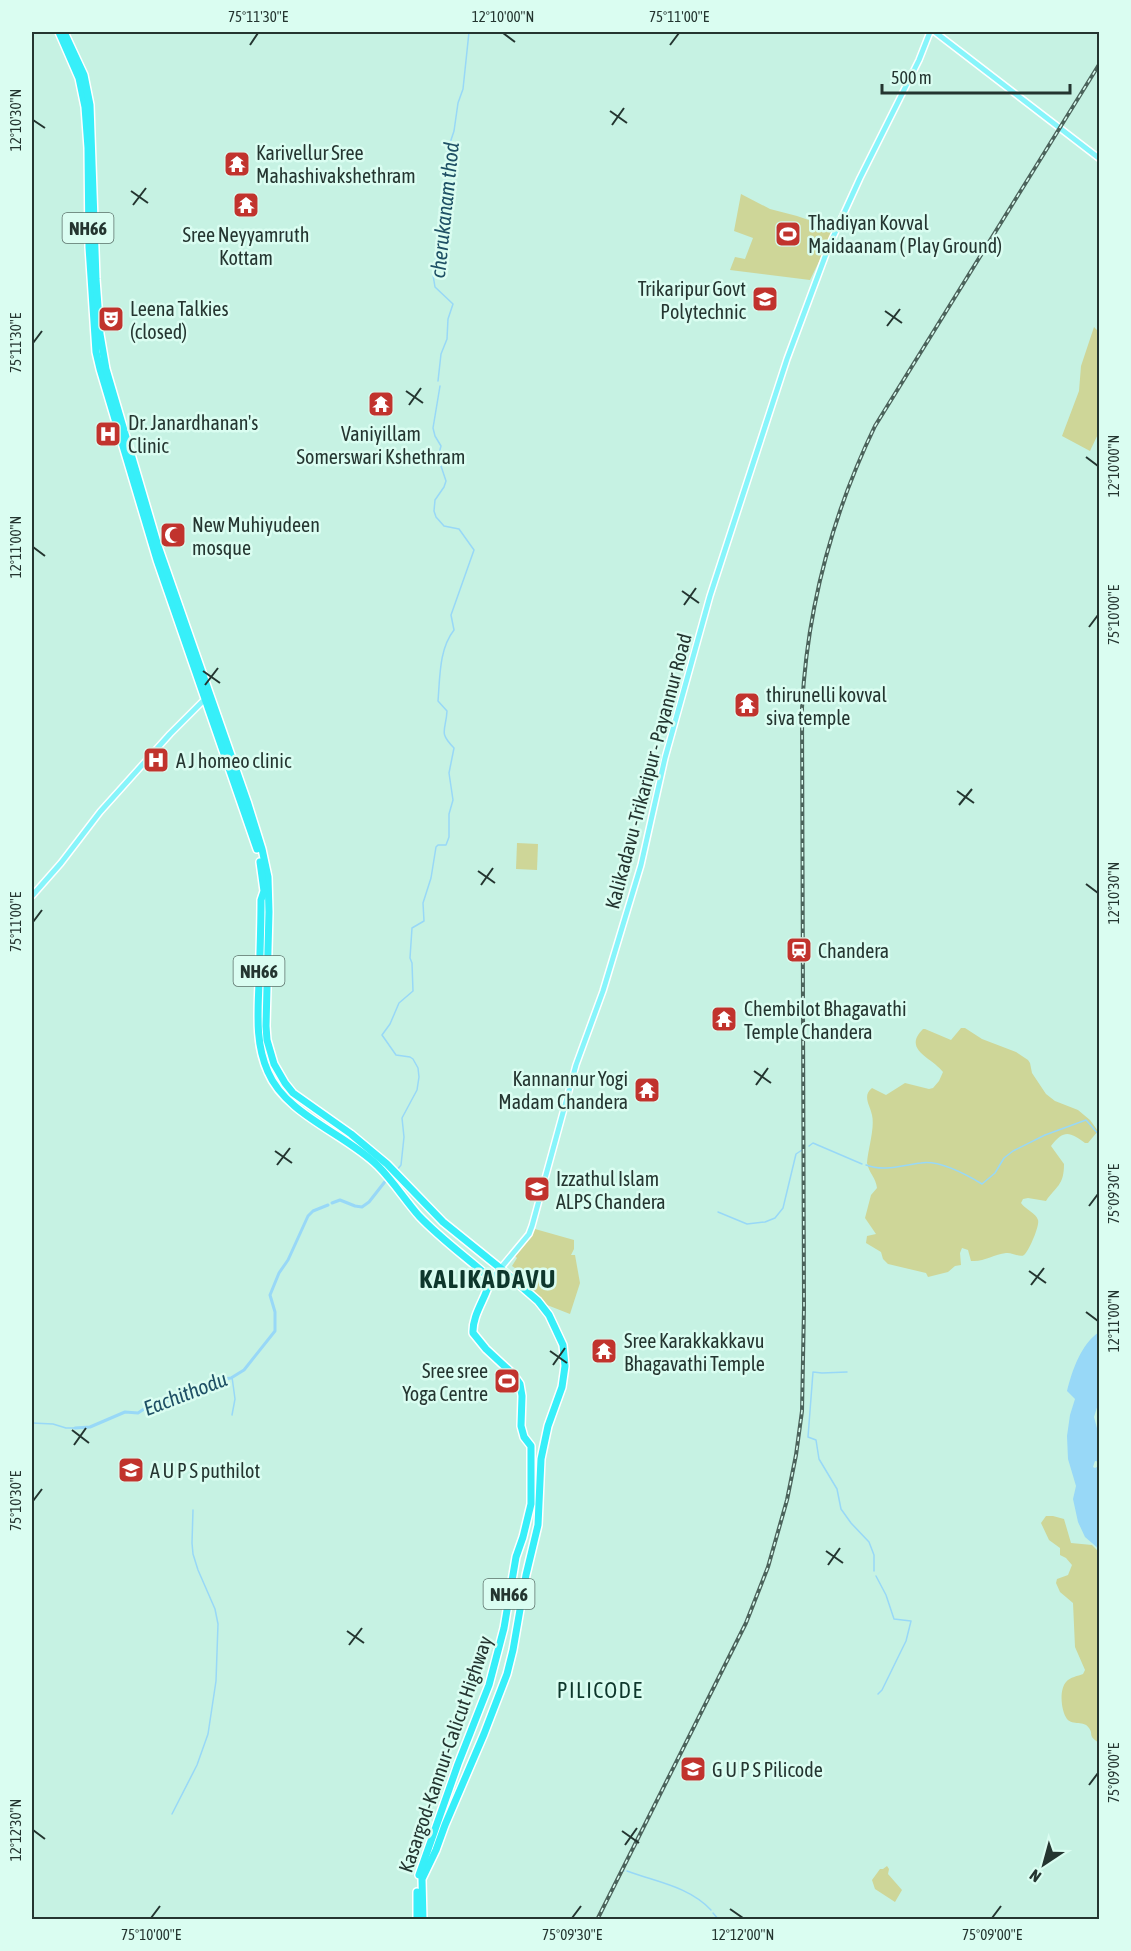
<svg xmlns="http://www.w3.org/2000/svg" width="1131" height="1951" viewBox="0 0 1131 1951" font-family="'Asap Condensed',sans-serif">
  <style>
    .green { fill: #ced698 }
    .water { fill: #98d8f7 }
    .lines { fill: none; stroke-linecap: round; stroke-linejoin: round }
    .stream { stroke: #98d8f7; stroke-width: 1.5 }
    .canal { stroke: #98d8f7; stroke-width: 3 }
    .major-casing { stroke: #fff; stroke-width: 8 }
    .highway-casing { stroke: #fff; stroke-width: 10 }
    .major { stroke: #87f5fb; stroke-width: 5 }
    .highway { stroke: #37eff9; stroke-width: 7 }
    .rail-casing { stroke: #4b635b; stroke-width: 4 }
    .rail { stroke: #dafdf1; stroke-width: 1.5; stroke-dasharray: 4.5; stroke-linecap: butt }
    .ticks { fill: none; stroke: #243530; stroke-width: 2 }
    .labels { text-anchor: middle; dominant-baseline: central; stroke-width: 5; stroke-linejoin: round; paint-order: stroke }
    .shield { fill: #dafdf1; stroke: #5b716a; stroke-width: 1.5 }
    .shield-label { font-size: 18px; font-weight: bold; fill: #243530 }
    .poi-label { font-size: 20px; fill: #243530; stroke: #dafdf1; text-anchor: start }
    .street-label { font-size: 20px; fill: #243530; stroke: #dafdf1 }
    .water-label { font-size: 21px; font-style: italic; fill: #1e5065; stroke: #dafdf1 }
    .quarter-label { font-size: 22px; letter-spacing: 1.5px; fill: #0e372c; stroke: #dafdf1 }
    .district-label { font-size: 26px; font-weight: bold; letter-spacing: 1.5px; fill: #0e372c; stroke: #dafdf1 }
    .neatline { fill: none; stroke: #243530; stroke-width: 2 }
    .ticks-label { font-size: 15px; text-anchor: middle; fill: #243530 }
  </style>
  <rect width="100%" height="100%" fill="#c6f2e3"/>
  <!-- green -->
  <g class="green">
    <path d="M741,194L770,209L797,216L835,229L810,280L730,270L735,257L745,259L753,238L734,231Z"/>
    <path d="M1094,327L1099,332V432L1090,451L1062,436L1079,391L1081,366Z"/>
    <path d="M517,843L538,844L537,870L516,869Z"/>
    <path d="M961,1028H965L982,1039L1016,1052L1028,1060L1030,1063L1032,1073L1046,1094L1055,1101L1078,1110L1090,1120L1098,1131L1088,1143H1085C1070,1132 1064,1129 1051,1146L1064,1164C1064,1186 1056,1186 1046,1201L1028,1198L1023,1199L1021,1203C1025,1209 1036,1213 1038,1220C1040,1225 1029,1251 1024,1255C1020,1258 1012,1252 1006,1253C995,1254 985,1261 974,1261H971L968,1250L962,1248L960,1253L961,1265L955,1266L948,1272L928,1277L926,1273L888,1264L883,1259L881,1252L866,1243L867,1236L876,1234L865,1218L871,1195L877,1188C876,1178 869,1173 867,1163C868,1149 875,1128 872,1115C870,1105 862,1096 872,1088L886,1095L905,1083L929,1089L933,1088L939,1081L943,1072C932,1057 902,1050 923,1029H925L951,1040Z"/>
    <path d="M535,1229L574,1240V1249L571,1255H575L580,1283L570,1314L547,1305L545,1306L512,1273L515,1268L512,1266L517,1258L515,1256Z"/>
    <path d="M1046,1516H1053L1064,1519L1071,1543L1092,1545L1099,1552V1788V1743C1087,1735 1094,1735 1089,1728C1084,1720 1073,1726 1067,1719C1061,1711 1059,1690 1066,1682C1070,1677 1078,1676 1083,1674L1085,1670L1075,1647L1073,1603L1060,1592L1056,1583L1057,1579L1068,1575L1072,1565L1066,1558L1060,1555V1548L1049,1540L1041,1523Z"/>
    <path d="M887,1866L889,1869L888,1874L902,1890L895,1902L875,1889L872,1880L880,1869H883Z"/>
  </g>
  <!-- water -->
  <path class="water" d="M1099,1332V1401L1094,1417L1098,1432L1097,1442L1100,1462L1095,1461L1093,1467L1095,1468L1099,1466V1549L1085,1537L1078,1522L1073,1499L1076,1486L1068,1459L1067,1436L1070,1415L1075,1399L1067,1391C1072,1371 1081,1344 1099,1332Z"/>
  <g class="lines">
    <!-- stream -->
    <g class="stream">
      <path d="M438,381L441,354L447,339L448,319L453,304L435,287L433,275L441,222L442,191L445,183L446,155L454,131L458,103L463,89L469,32"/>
      <path d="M809,1146L813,1143L862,1164"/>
      <path d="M866,1165C884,1172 903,1165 921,1163C939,1160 967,1175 982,1184L995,1173L1004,1158L1013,1151L1045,1135L1086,1120L1100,1136"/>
      <path d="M397,1170L401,1165L404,1137L402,1118L417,1090L419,1077L418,1068L413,1059L410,1057L396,1055L382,1035L390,1024L399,1003L413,991L412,963L410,958L412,928L424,921L423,903L431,878L436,847L438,845H446L449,837V814L453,800L449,773L454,748C438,732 446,731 447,711L438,701C440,677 439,649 454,630L451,615L474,550L459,529L444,526L436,517L434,511L435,500L444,487L446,481L438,457L441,446L435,436L433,428L440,386"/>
      <path d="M718,1212L747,1224L765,1222L775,1218L783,1208L796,1154L802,1150"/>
      <path d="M847,1372L822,1373L813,1372L808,1437L816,1440L819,1459L837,1489L841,1509L851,1523L869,1542L874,1555V1571"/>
      <path d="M232,1415L235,1399L232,1377"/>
      <path d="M32,1423L53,1424L66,1428H75"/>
      <path d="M876,1576L886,1595L894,1619L911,1621L906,1641L882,1690L878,1694"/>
      <path d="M172,1814L197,1765L208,1734L216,1681L218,1624L215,1609L198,1570L193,1554L192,1543L193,1510"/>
      <path d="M623,1870L624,1871"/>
      <path d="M627,1871C656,1882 688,1886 711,1910"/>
      <path d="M713,1913L719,1920"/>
    </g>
    <!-- canal -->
    <g class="canal">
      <path d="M332,1203L340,1200L355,1206L362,1207L369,1202L387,1179"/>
      <path d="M75,1428L90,1427L125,1412L138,1413L153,1403L178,1399L209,1386L216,1380L231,1378L244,1370L275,1331V1312L270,1295L279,1273L288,1260L308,1216L313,1211L328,1205"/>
    </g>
    <!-- major casing -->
    <g class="major-casing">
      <g id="major">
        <path d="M935,32L1100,159"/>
        <path d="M32,896L61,863L100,812L170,734L202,702"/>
        <path d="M490,1281L529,1234L532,1226L576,1065L603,991L641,865L665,758L710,596L787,359L829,246L860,178L919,60L930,32"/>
      </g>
    </g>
    <!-- highway casing -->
    <g class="highway-casing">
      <g id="highway">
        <path d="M59,32L79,78L85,107L88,148L89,247L96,352L100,369L157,560L257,849"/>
        <path d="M64,32L84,75L90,105L96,279L100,334L106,369L158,546L248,804L262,849L268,877L269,912L266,1026L267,1040L274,1064L285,1083L293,1093L351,1134L387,1164L443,1222L500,1268L538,1301L549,1315L563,1345L565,1366L562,1387L548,1426L541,1459L538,1525L526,1575L513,1650L507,1674L484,1734L445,1825L436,1850L422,1879L423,1920"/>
        <path d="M260,862L264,891L261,900C261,927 260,954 259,982C258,1013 255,1043 268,1072C286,1115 346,1134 378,1166C393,1181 405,1200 419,1216C439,1237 462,1254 484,1273L490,1281C486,1298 472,1315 473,1333L486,1349L513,1374L520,1384L522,1396L521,1426L524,1437L531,1446V1504L523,1537L516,1557L504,1628L489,1685L458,1764L419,1875"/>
        <path d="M417,1892V1920"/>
      </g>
    </g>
    <!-- major -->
    <use href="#major" class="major"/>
    <!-- highway -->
    <use href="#highway" class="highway"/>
    <!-- rail casing -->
    <g class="rail-casing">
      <path id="rail" d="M597,1920L746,1623L768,1567L787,1500L796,1455L802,1411L804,1307L802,708C807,610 832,515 875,426L1100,63"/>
    </g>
    <!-- rail -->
    <use href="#rail" class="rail"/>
  </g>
  <!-- ticks -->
  <path class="ticks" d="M503,33L515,42M250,45L258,33M670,45L679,33M610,111L627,123M33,120L45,128M612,125L624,108M131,191L148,203M133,205L146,188M885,311L902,323M887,326L900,309M33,343L42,331M406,391L423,403M409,405L421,388M1086,457L1098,466M33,547L45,556M682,591L699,603M684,605L696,588M1089,627L1098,615M203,671L220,683M205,685L218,668M957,791L974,803M959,805L972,789M478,871L495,883M1086,884L1098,893M481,885L493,868M33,922L42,910M754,1071L771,1083M756,1085L768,1068M275,1151L292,1163M277,1165L290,1148M1089,1206L1098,1194M1029,1271L1046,1283M1031,1285L1044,1268M1086,1312L1098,1321M550,1351L567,1363M553,1365L565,1348M72,1430L89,1443M74,1445L86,1428M33,1501L42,1489M826,1551L843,1563M828,1565L840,1548M347,1631L364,1643M349,1645L362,1628M1089,1785L1098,1773M33,1830L45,1839M622,1831L639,1843M625,1845L637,1828M730,1909L743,1918M151,1918L160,1906M572,1918L581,1906M992,1918L1001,1906"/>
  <!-- icons -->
  <defs>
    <g id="temple-square" transform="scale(1.35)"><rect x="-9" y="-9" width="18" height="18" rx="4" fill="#c1332d" stroke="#dafdf1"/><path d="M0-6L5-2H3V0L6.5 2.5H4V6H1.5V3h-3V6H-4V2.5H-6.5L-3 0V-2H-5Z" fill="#fff"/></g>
    <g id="stadium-square" transform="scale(1.35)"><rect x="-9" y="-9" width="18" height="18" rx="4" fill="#c1332d" stroke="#dafdf1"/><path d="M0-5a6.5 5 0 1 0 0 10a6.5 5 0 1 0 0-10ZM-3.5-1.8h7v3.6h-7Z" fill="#fff"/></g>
    <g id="university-square" transform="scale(1.35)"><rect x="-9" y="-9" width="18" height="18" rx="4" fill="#c1332d" stroke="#dafdf1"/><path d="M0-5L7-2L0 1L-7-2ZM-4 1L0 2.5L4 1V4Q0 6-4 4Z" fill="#fff"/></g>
    <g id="theatre-square" transform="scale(1.35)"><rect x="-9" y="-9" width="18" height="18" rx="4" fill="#c1332d" stroke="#dafdf1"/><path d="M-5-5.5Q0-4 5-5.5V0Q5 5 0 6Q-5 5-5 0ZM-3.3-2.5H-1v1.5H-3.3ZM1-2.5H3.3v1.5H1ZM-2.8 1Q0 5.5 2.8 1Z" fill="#fff"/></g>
    <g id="hospital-square" transform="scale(1.35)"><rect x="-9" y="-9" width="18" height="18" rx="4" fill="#c1332d" stroke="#dafdf1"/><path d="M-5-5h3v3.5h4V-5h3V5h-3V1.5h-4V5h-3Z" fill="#fff"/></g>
    <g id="mosque-square" transform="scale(1.35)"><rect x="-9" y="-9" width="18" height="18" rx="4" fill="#c1332d" stroke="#dafdf1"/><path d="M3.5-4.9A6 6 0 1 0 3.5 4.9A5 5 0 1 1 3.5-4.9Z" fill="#fff"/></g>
    <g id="station-square" transform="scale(1.35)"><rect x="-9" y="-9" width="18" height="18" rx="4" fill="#c1332d" stroke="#dafdf1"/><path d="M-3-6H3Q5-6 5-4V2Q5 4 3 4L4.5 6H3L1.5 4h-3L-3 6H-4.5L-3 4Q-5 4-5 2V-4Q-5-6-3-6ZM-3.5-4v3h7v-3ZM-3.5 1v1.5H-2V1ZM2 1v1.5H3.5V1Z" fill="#fff"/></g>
    <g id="school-square" transform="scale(1.35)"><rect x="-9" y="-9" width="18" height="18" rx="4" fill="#c1332d" stroke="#dafdf1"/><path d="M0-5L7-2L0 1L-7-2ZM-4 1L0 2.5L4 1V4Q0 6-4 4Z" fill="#fff"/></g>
  </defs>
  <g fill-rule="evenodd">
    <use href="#temple-square" x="237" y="164"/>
    <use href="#temple-square" x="246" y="205"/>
    <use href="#stadium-square" x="788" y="234"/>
    <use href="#university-square" x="765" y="299"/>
    <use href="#theatre-square" x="111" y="319"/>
    <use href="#temple-square" x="381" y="404"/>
    <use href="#hospital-square" x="108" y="434"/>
    <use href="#mosque-square" x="173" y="535"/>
    <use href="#temple-square" x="747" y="705"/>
    <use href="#hospital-square" x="156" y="760"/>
    <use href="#station-square" x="799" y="950"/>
    <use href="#temple-square" x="724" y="1019"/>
    <use href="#temple-square" x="647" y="1090"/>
    <use href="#school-square" x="537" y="1189"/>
    <use href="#temple-square" x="604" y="1351"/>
    <use href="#stadium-square" x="507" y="1381"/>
    <use href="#school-square" x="131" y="1470"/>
    <use href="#school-square" x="693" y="1769"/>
  </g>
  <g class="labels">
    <!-- shield labels -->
    <g class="shield">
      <rect x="62.5" y="213" width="51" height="30" rx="4.5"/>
      <rect x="233.5" y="956" width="51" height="30" rx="4.5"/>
      <rect x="483.5" y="1579" width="51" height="30" rx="4.5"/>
    </g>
    <g class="shield-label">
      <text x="88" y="228">NH66</text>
      <text x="259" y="971">NH66</text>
      <text x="509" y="1594">NH66</text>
    </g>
    <!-- poi labels -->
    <g class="poi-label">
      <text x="256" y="152">Karivellur Sree<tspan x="256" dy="23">Mahashivakshethram</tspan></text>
      <text x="808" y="222">Thadiyan Kovval<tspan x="808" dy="23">Maidaanam ( Play Ground)</tspan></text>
      <text x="246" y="234" text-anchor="middle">Sree Neyyamruth<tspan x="246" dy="23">Kottam</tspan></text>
      <text x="746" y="288" text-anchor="end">Trikaripur Govt<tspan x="746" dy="23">Polytechnic</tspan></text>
      <text x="130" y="308">Leena Talkies<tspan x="130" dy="23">(closed)</tspan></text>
      <text x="128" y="422">Dr. Janardhanan's<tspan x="128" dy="23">Clinic</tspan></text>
      <text x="381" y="433" text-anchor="middle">Vaniyillam<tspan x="381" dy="23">Somerswari Kshethram</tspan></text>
      <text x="192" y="524">New Muhiyudeen<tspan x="192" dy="23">mosque</tspan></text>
      <text x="766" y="694">thirunelli kovval<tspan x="766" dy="23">siva temple</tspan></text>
      <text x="176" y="760">A J homeo clinic</text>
      <text x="818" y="950">Chandera</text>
      <text x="744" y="1008">Chembilot Bhagavathi<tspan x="744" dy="23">Temple Chandera</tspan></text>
      <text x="628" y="1078" text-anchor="end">Kannannur Yogi<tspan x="628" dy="23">Madam Chandera</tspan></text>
      <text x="556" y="1178">Izzathul Islam<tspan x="556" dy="23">ALPS Chandera</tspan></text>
      <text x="624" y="1340">Sree Karakkakkavu<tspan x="624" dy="23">Bhagavathi Temple</tspan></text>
      <text x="488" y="1370" text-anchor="end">Sree sree<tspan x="488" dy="23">Yoga Centre</tspan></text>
      <text x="150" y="1470">A U P S puthilot</text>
      <text x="712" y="1769">G U P S Pilicode</text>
    </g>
    <!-- street labels -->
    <g class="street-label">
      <text transform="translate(648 771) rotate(-75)">Kalikadavu -Trikaripur - Payannur Road</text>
      <text transform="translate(445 1754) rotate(-71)">Kasargod-Kannur-Calicut Highway</text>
    </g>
    <!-- water labels -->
    <g class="water-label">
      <text transform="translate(444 210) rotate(-84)">cherukanam thod</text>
      <text transform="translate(185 1393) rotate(-21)">Eachithodu</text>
    </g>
    <!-- quarter labels -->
    <g class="quarter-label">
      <text x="600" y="1690">PILICODE</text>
    </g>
    <!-- district labels -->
    <g class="district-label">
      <text x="488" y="1279">KALIKADAVU</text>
    </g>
  </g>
  <!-- border -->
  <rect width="1131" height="1951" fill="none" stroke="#dafdf1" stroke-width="66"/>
  <!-- north arrow -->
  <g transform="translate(1044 1864) rotate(216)" stroke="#dafdf1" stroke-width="4.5" paint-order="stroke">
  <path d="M0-4.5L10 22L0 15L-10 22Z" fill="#243530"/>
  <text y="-9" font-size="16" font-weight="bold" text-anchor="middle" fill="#243530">N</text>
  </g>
  <!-- scale -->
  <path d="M882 84v9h188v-9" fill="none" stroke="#243530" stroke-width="3"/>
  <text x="891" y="84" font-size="18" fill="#243530" stroke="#dafdf1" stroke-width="4.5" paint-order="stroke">500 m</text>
  <rect x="33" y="33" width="1065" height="1885" class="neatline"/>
  <g class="ticks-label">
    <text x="258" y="22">75°11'30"E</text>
    <text x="503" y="22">12°10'00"N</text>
    <text x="679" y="22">75°11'00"E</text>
    <text transform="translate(16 120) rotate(-90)" y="5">12°10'30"N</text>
    <text transform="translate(16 343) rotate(-90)" y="5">75°11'30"E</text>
    <text transform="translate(1114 466) rotate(-90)" y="5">12°10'00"N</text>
    <text transform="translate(16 547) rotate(-90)" y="5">12°11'00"N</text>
    <text transform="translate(1114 615) rotate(-90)" y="5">75°10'00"E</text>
    <text transform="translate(1114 893) rotate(-90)" y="5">12°10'30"N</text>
    <text transform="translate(16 922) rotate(-90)" y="5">75°11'00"E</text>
    <text transform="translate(1114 1194) rotate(-90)" y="5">75°09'30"E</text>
    <text transform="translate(1114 1321) rotate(-90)" y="5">12°11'00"N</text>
    <text transform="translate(16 1501) rotate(-90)" y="5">75°10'30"E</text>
    <text transform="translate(1114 1773) rotate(-90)" y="5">75°09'00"E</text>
    <text transform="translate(16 1830) rotate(-90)" y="5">12°12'30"N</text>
    <text x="151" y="1940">75°10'00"E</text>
    <text x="572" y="1940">75°09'30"E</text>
    <text x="743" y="1940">12°12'00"N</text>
    <text x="992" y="1940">75°09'00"E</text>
  </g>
</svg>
